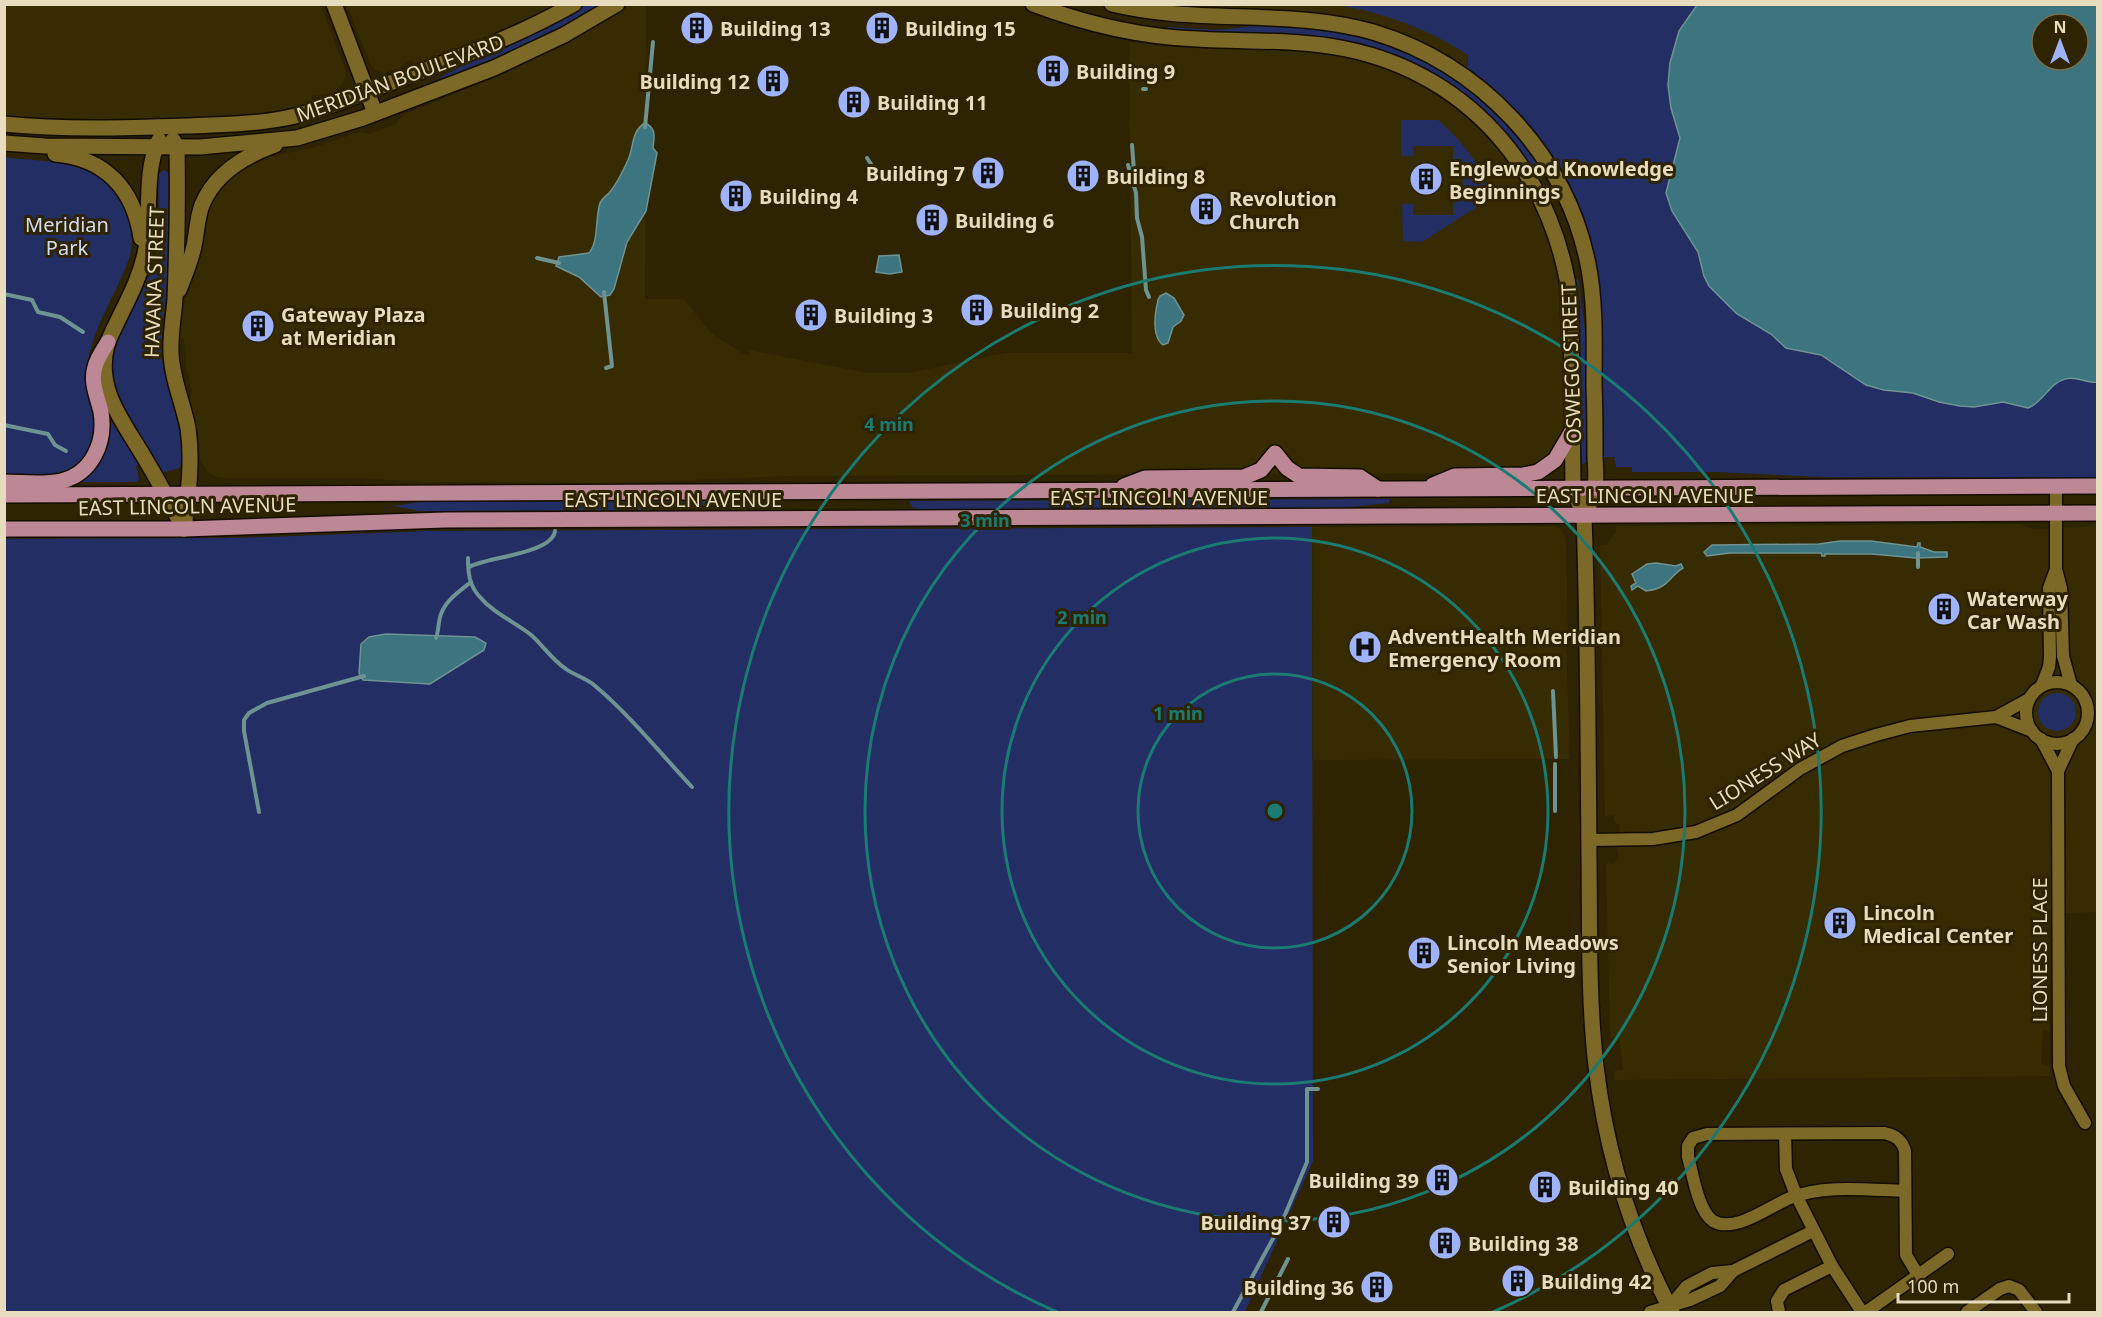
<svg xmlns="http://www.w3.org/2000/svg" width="2102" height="1317" viewBox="0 0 2102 1317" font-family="'Noto Sans',sans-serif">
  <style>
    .built { fill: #372b02 }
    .green { fill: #232e65; fill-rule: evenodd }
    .water { fill: #3c747f; stroke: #6f9392; stroke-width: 1.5; fill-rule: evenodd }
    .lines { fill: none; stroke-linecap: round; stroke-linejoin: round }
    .stream { stroke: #6f9392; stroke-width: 4 }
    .minor-casing { stroke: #140d00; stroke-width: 15 }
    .tertiary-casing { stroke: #140d00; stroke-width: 18 }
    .secondary-casing { stroke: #140d00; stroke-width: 18 }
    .primary-casing { stroke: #140d00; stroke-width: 18 }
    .minor { stroke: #7c6827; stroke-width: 12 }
    .tertiary { stroke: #7c6827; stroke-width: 15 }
    .secondary { stroke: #7c6827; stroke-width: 15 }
    .primary { stroke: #bd8895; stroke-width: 15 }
    .ring { fill: none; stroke: #1a7b72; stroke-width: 3 }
    .labels { text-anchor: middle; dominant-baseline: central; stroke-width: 6; stroke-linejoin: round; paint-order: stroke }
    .poi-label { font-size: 20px; font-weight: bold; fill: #e7dcbd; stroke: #2e2402; text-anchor: start }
    .street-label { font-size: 20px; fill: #e7dcbd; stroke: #2e2402 }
    .park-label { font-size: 20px; fill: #d3dbf5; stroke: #2e2402 }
    .centre { fill: #1a7b72; stroke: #2e2402; stroke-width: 3 }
    .ring-label { font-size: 18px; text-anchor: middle; font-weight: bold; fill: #1a7b72; stroke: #2e2402; stroke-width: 6; stroke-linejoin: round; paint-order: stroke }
  </style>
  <rect width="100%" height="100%" fill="#2e2402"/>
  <!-- built -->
  <g class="built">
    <path d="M5,5H321L345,69V76L343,83L333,93L312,96L313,103L253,116L180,121L5,117Z"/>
    <path d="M347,5H559L495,36L415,66L411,60L396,70L384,73L375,70L370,64Z"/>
    <path d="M630,5H646L645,299H684L711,333L738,351L748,355L749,350L868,373H908L1005,353H1132L1129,42L1333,53L1379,64L1434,91L1460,109L1497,145L1523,181V185L1550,236L1563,294L1565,423L1560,444H1555L1551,451L1541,460L1527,467H1520L1519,473L787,476L619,483L421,482L356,478H224L214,476L208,472L200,460L197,430L189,399L192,393L186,368L184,339L180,337V324L182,310L198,261L209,209L218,191L228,180L248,165L260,159L315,147L359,132L369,134L395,125L403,115L517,68Z"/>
    <path d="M1171,5H1468L1467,71L1417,42L1176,7Z"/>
    <path d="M2019,524L2034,529L2081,527L2097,524V912L2049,914V1030H2043L2041,1063L2049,1066L2051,1076L1615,1080L1614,1071L1623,1070L1619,1037L1610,1038V1035L1606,868V863L1614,864L1619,856L1617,850L1620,826L1614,821V815L1605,816L1600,545H1606L1616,532V526Z"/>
    <path d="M1554,526L1560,528L1566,539L1568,630L1566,637L1570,759L1313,760L1312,527Z"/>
  </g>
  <!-- green -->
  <g class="green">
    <path d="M586,5H605L561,29L511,54L442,81L440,77Z"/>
    <path d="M1338,5H2097V477H1823L1716,472H1632V467H1616L1614,457H1601L1600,310L1544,146L1517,113L1467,71L1468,55C1428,29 1385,13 1338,5ZM2042,24H2078V60H2042Z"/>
    <path d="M1256,26C1280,27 1305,26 1329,30C1399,40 1463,75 1510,127C1523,142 1539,157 1543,176L1539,177L1532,170L1510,139L1467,97L1430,73L1395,56L1343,41L1166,29L1168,27L1218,30Z"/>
    <path d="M1401,120H1438C1460,139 1479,162 1490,190L1480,205L1422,242L1403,241L1402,204H1413V215H1453V189H1463V165L1453,164V146H1413V156H1401Z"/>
    <path d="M4,157C55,164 107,156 128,215C133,230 134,249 127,264C113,300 90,332 87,371L97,430L89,455L64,476L5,480Z"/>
    <path d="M164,170L169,173L170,187C169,216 170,245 168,274C166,302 161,329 162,356C165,394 187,430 180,468L161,473C147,443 117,415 112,381C107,343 142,301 153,265C162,239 158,202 158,174Z"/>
    <path d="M1578,279L1587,345L1588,457L1586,462L1583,464L1579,462L1574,280Z"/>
    <path d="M110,420L140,464L136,466L139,479L137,482H79Z"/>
    <path d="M1389,499V503L1341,508L919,509L913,508L909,501Z"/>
    <path d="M737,501V503L641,510L420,511L393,506L420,502Z"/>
    <path d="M1312,527L1313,1161L1245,1312H5L4,539L237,538L428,531Z"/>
    <circle cx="2057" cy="712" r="19"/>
  </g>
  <!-- water -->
  <g class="water">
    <path d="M1697,5H2097V382C2086,384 2077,375 2065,379C2049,383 2043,403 2028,408L2003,402L1974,407L1960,406L1939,402L1913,393L1884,390L1866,385L1821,355L1786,348L1771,334L1737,314L1709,286L1704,276L1698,252L1672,211L1666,193L1680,138L1671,108L1668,85L1670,63L1679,31ZM2042,24H2078V60H2042Z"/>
    <path d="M645,123C657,128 654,138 653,148L657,153L646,211L627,242L614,289L610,295L601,297L579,277L556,266L559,257L589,253C599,241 595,219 600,203C602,198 605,197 609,193C617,184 623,171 628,160C634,147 631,131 645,123Z"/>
    <path d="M899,255L902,272L890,274L876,272L879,256Z"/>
    <path d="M1166,293L1174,298L1184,315L1181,321L1173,327L1168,343L1163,345C1151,336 1155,313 1158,300L1160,296Z"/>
    <path d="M1840,541H1871L1917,547L1918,543H1920V547L1934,552H1947V557L1916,558L1872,554H1825V556H1822L1821,553H1730L1707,556L1704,552L1712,545L1819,544Z"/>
    <path d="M1656,563L1676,566L1681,564L1683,568C1668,577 1670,588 1646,591L1638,586L1632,590L1631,586L1636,583L1632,574L1647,564Z"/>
    <path d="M386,634L475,637L486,643L484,650L430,684L363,680L359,673L361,644L369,637Z"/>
  </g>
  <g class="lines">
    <!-- stream -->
    <g class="stream">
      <path d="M1143,89H1146"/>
      <path d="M645,127L653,42"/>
      <path d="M867,158L883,182"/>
      <path d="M1128,165L1136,193L1137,218L1142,237L1146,290L1149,297"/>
      <path d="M1131,176L1134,171L1132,145"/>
      <path d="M537,258L559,263"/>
      <path d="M604,292L612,366L606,368"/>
      <path d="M4,294L32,300L38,312L60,317L83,332"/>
      <path d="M4,425L48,434L55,445L66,451"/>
      <path d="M1918,553V567"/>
      <path d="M468,558C468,572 469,585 479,596C493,613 513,621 530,634C542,644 551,659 566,669C574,675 586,678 594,685C630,715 660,753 692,787"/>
      <path d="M469,567C486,557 552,554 555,531"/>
      <path d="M436,638C439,630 438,622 441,614C446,600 460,591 471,582"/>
      <path d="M1553,691L1556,757"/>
      <path d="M1555,811V764"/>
      <path d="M259,812L244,731V720L249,713L267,703L364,676"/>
      <path d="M1233,1312L1282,1222L1307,1162V1089H1318"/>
      <path d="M1261,1312L1288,1259"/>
    </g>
    <!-- minor casing -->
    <g class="minor-casing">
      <g id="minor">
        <path d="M2056,486V569L2061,588L2063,656L2071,685"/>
        <circle cx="2057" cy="713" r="31"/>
        <path d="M2042,685L2049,667L2050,657L2049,588L2056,569"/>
        <path d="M1996,717L2032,731"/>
        <path d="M2041,739L2058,771"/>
        <path d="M2073,739L2058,771L2059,1066L2064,1086L2085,1123"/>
        <path d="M1589,840L1653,839L1696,832L1737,815L1800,769L1842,746L1876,735L1910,726L1996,717L2029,699"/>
        <path d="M1785,1134L1786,1169L1796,1195L1832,1266L1862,1312"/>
        <path d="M1905,1191C1869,1190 1824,1184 1790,1198C1770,1206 1735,1234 1713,1221C1698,1211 1693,1174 1688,1157V1146L1693,1138L1707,1134L1884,1133C1895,1135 1902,1140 1905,1151L1906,1255L1918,1275"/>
        <path d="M1650,1312L1690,1300L1720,1286L1733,1271"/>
        <path d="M1665,1312L1687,1286L1712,1273L1733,1271L1813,1231"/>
        <path d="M1779,1312L1777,1301L1784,1290L1832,1266"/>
        <path d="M1866,1312L1948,1254"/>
        <path d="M1967,1312L2000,1289L2009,1286L2019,1290L2036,1312"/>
      </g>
    </g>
    <!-- tertiary casing -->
    <g class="tertiary-casing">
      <path id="tertiary" d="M334,4L375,113"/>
    </g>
    <!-- secondary casing -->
    <g class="secondary-casing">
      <g id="secondary">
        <path d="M1033,4C1086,24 1140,37 1197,39C1246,42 1297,39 1346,49C1474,75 1558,180 1571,307L1573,488L1584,516C1588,630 1588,744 1589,857C1590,927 1588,997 1596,1066C1606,1152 1632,1236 1672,1312"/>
        <path d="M1112,4C1198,25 1289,8 1373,32C1480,64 1566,154 1588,264C1596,304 1594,346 1594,386C1595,409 1595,432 1595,455C1595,465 1597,476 1595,486C1594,496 1588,507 1584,516"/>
        <path d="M4,124C65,130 126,128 186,126C218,125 256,124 286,118C325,110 361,94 398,80C458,58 518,36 574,4"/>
        <path d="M159,140C144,170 151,215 146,248C142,272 131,294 120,316C116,325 110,335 107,345C95,389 123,421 144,457C158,480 171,505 184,529"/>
        <path d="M173,140L177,147C178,197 177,248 175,298C174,316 170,334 171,353C172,379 183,403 188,428C193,462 188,495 184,529"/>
        <path d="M4,143L45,146L200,147L297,138L363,118L494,68L564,35L617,4"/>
        <path d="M55,154C105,158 134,189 141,238"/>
        <path d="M179,290C185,275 191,261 194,246C197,232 197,218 202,205C215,173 244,156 275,145"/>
      </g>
    </g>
    <!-- primary casing -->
    <g class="primary-casing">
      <g id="primary">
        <path d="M4,482C22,482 43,485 61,481C92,474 106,442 101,412C98,398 90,382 95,367C97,358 103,350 108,342"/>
        <path d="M1433,485L1455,476L1523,475L1538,472L1555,460L1572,431"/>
        <path d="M1124,486L1145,478L1244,477L1261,470L1275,453L1287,468L1299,476L1360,477L1378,489"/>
        <path d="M4,495L2098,486"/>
        <path d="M4,529H184L445,520L2098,513"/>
      </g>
    </g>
    <!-- minor -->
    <use href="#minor" class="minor"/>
    <!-- tertiary -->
    <use href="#tertiary" class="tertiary"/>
    <!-- secondary -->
    <use href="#secondary" class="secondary"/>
    <!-- primary -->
    <use href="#primary" class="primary"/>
  </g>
  <!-- distance rings -->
  <g class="ring">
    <circle cx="1275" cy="811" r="137"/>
    <circle cx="1275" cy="811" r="273"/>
    <circle cx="1275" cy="811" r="410"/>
    <path d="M1057 1312A546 546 0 1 1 1493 1312"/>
  </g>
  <!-- icons -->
  <defs>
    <g id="building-disc" transform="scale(1.725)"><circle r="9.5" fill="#9fb3fd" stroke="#2e2402"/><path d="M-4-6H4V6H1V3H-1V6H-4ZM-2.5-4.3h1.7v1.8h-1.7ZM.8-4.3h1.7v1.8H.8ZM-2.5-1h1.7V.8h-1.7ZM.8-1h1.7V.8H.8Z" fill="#111"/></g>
    <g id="hospital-disc" transform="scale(1.725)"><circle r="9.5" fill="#9fb3fd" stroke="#2e2402"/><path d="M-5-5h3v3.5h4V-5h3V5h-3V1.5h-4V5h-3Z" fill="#111"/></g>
  </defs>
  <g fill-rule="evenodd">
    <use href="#building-disc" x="697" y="28"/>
    <use href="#building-disc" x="882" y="28"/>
    <use href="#building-disc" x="1053" y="71"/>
    <use href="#building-disc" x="773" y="81"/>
    <use href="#building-disc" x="854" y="102"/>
    <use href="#building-disc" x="988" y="173"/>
    <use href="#building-disc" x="1083" y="176"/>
    <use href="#building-disc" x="1426" y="179"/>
    <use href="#building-disc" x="736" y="196"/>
    <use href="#building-disc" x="1206" y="209"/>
    <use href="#building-disc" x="932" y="220"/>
    <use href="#building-disc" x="977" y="310"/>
    <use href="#building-disc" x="811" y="315"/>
    <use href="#building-disc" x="258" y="326"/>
    <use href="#building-disc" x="1944" y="609"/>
    <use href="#hospital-disc" x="1365" y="647"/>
    <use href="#building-disc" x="1840" y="923"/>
    <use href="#building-disc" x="1424" y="953"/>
    <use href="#building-disc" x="1442" y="1180"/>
    <use href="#building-disc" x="1545" y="1187"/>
    <use href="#building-disc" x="1334" y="1222"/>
    <use href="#building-disc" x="1445" y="1243"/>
    <use href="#building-disc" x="1518" y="1281"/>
    <use href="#building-disc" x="1377" y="1287"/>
  </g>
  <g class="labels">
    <!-- poi labels -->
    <g class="poi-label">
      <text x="720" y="28">Building 13</text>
      <text x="905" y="28">Building 15</text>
      <text x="1076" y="71">Building 9</text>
      <text x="750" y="81" text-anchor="end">Building 12</text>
      <text x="877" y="102">Building 11</text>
      <text x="1449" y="168">Englewood Knowledge<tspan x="1449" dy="23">Beginnings</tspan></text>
      <text x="965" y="173" text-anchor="end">Building 7</text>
      <text x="1106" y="176">Building 8</text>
      <text x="759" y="196">Building 4</text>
      <text x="1229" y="198">Revolution<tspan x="1229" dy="23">Church</tspan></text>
      <text x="955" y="220">Building 6</text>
      <text x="1000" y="310">Building 2</text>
      <text x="281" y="314">Gateway Plaza<tspan x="281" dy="23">at Meridian</tspan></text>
      <text x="834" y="315">Building 3</text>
      <text x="1967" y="598">Waterway<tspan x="1967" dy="23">Car Wash</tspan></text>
      <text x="1388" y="636">AdventHealth Meridian<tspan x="1388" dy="23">Emergency Room</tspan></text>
      <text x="1863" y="912">Lincoln<tspan x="1863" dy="23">Medical Center</tspan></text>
      <text x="1447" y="942">Lincoln Meadows<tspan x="1447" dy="23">Senior Living</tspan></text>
      <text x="1419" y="1180" text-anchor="end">Building 39</text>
      <text x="1568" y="1187">Building 40</text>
      <text x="1311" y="1222" text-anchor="end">Building 37</text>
      <text x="1468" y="1243">Building 38</text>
      <text x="1541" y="1281">Building 42</text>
      <text x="1354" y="1287" text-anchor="end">Building 36</text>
    </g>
    <!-- street labels -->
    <g class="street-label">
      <text transform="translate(400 78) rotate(-20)">MERIDIAN BOULEVARD</text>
      <text transform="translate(154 282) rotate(-88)">HAVANA STREET</text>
      <text transform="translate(1571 364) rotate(-92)">OSWEGO STREET</text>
      <text x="1645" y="495">EAST LINCOLN AVENUE</text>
      <text x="1159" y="497">EAST LINCOLN AVENUE</text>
      <text x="673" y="499">EAST LINCOLN AVENUE</text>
      <text transform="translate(187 506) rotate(-1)">EAST LINCOLN AVENUE</text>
      <text transform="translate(1765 771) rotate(-32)">LIONESS WAY</text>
      <text transform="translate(2039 950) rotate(-90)">LIONESS PLACE</text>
    </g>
    <!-- park labels -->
    <g class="park-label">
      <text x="67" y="224">Meridian<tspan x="67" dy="23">Park</tspan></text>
    </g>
  </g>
  <circle cx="1275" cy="811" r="9" class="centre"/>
  <g class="ring-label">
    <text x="889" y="431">4 min</text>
    <text x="985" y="527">3 min</text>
    <text x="1082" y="624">2 min</text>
    <text x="1178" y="720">1 min</text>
  </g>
  <!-- border -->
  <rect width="2102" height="1317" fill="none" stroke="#e7dcbd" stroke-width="12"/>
  <!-- north arrow -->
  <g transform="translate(2060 42)"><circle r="28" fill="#2e2402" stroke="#786e4d" stroke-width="1.5"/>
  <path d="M0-4.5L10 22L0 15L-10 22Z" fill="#9fb3fd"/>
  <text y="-9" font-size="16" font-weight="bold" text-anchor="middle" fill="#e7dcbd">N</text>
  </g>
  <!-- scale -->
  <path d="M1898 1293v9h171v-9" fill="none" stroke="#e7dcbd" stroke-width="3"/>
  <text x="1907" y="1293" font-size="18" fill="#e7dcbd" stroke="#2e2402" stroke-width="4.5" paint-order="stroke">100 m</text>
</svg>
